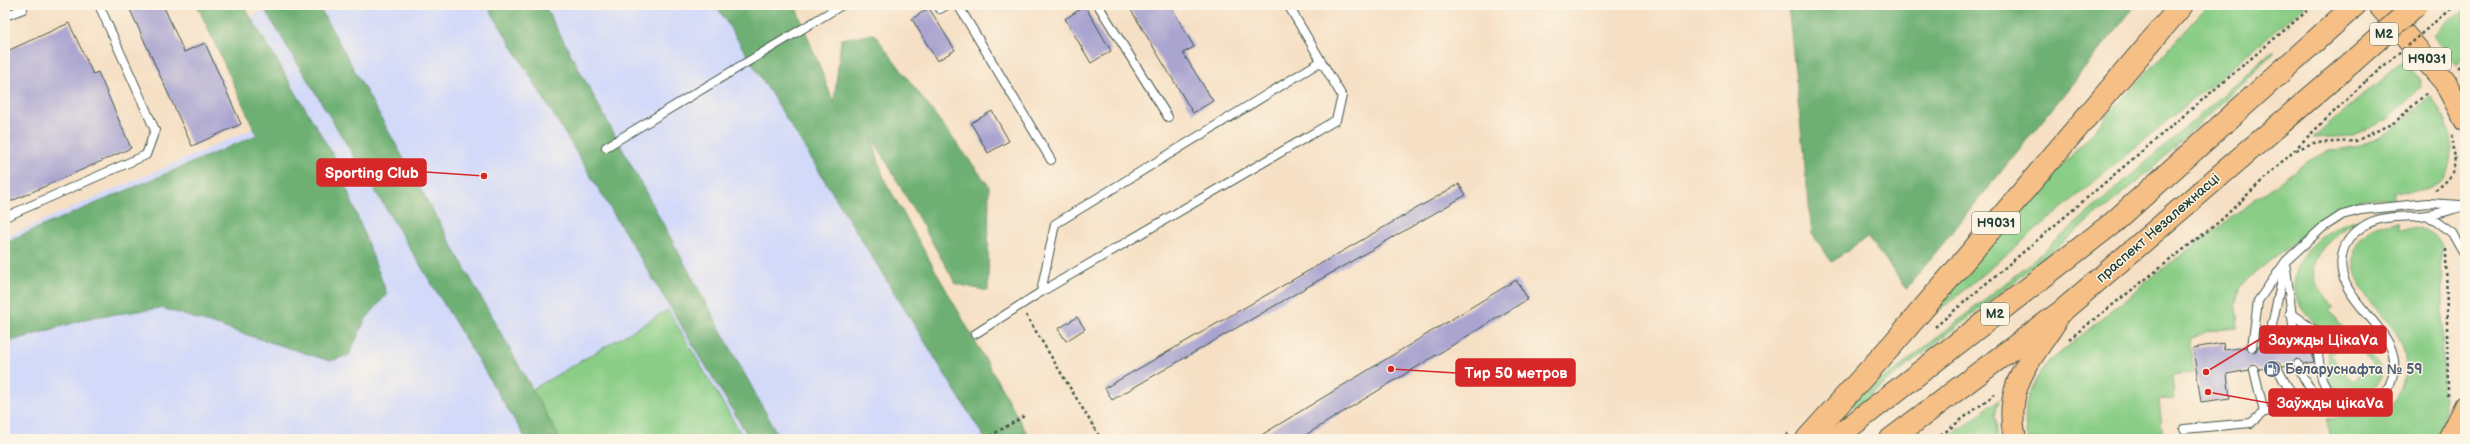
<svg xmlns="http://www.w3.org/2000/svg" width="2470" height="444" viewBox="0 0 2470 444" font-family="'Balsamiq Sans',sans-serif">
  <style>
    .built { fill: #d2d9f9 }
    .green { fill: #89cd86; stroke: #54855d }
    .forest { fill: #6eb073; stroke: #467654 }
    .building { fill: #aaa5d0 }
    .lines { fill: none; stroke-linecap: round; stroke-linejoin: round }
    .lane-casing { stroke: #3f554a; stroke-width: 10 }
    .primary-casing { stroke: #3f554a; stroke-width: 24 }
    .highway-casing { stroke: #3f554a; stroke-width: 24 }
    .path { stroke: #3f554a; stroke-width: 2.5; stroke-dasharray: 3 3; stroke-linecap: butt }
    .lane { stroke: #fff; stroke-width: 8 }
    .primary { stroke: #f5bf86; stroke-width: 22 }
    .highway { stroke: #f5bf86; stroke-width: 22 }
    .highway-bridge-casing { stroke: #3f554a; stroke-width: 24; stroke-linecap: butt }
    .path-bridge { stroke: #3f554a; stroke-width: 2.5; stroke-dasharray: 3 3; stroke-linecap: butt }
    .highway-bridge { stroke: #f5bf86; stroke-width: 22 }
    .labels { text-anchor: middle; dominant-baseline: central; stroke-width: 3; stroke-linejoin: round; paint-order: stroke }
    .shield { fill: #fcf5e5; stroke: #617469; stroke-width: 1 }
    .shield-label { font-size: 13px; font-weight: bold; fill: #1f3d34 }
    .street-label { font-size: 14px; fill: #1f3d34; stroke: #fcf5e5 }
    .service-label { font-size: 14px; font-weight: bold; fill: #4e5e75; stroke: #fcf5e5; text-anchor: start }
    .leader { fill: none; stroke: #d62828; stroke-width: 1.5 }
    .callout-dot { fill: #d62828; stroke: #fcf5e5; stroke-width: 1.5 }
    .callout { fill: #d62828; stroke: #d62828; stroke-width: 1.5 }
    .callout-label { font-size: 15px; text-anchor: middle; font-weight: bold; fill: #fff }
  </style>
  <rect width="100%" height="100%" fill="#fcf5e5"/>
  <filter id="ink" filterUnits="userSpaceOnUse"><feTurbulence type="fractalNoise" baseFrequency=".025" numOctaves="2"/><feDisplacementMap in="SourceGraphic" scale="8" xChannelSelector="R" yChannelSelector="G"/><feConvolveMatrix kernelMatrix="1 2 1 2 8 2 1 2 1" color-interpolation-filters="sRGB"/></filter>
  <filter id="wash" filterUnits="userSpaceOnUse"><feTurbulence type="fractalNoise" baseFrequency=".012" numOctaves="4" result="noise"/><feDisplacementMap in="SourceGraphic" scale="16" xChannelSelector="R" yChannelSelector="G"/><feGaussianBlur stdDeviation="0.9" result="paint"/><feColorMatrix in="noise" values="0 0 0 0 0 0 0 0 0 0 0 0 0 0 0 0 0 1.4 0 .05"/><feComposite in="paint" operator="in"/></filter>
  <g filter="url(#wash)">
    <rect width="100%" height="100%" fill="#f6e0c5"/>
    <!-- built -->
    <path class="built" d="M272,5H717L986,439H5V237L284,115L238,25Z"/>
    <!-- green -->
    <g class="green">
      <path d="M2208,5H2306L1904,340Z"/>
      <path d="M2465,10V57L2457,65L2433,36L2445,23Z"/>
      <path d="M2273,51L2272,55L2144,176L2038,263L1855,407L1851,404L1867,385L1878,381L1896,370L2033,261Z"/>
      <path d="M2404,60L2420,80L2421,87L2392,116L2362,132L2353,136L2313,138Z"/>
      <path d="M2431,96C2449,122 2467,169 2431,188C2421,193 2404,191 2394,192V200H2361L2338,207L2241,285L2236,306L2238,328L2208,331L2190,339L2194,372L2172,375L2174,398L2159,400L2163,439H2027C2022,406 2027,387 2049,362L2161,270L2309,160L2329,151L2355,147L2378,138L2393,129Z"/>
      <path d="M2359,219C2340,232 2303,255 2316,282C2321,291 2328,299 2334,307L2329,311L2352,338L2331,355L2352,381L2373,365L2359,348L2362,345C2368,353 2380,363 2380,373C2382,399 2344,395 2331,385C2324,370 2331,349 2323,334C2317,323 2304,315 2299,303C2280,263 2324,227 2359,219Z"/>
      <path d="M2397,222L2398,229C2418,227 2430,227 2441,245L2444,413L2441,428L2437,439H2314L2329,437L2327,419C2338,417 2373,417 2382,413C2390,408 2397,398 2401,390C2407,377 2407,358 2402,345C2397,328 2380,315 2370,301C2351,278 2344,241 2376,226C2382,224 2391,224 2397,222Z"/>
      <path d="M668,310L744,439H553L526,393Z"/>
      <path d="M1999,399L1995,415L1998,439H1947Z"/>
    </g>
    <!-- forest -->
    <g class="forest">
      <path d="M197,5L244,6L335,158L387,294L365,320L349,355L330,361L162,308L93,317L5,343V242L257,135Z"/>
      <path d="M262,5H318L560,439H526Z"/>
      <path d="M487,5H544L780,439H750Z"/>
      <path d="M716,5H795L834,103L841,39L874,34L989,186L988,291L956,284L871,135L884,179L1030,439H985Z"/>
      <path d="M1788,5H2136L1907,288L1867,237L1832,262L1812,234Z"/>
    </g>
    <g id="blocks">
      <!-- building -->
      <g class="building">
        <path d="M128,5H163L184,52L205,43L241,124L192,146Z"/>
        <path d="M1128,5H1170L1194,47L1183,53L1213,101L1193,113Z"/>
        <path d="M1085,6L1111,51L1091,63L1065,19Z"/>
        <path d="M929,8L955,50L937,61L912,19Z"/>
        <path d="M69,23L93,74L98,72L131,148L5,204V52Z"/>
        <path d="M992,111L1009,141L988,153L971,123Z"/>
        <path d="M1459,184L1466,195L1112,400L1105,388Z"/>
        <path d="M1516,280L1528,299L1299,439H1255Z"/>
        <path d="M1077,317L1085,329L1066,341L1058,329Z"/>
        <path d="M2310,339L2314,362L2304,364L2301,360L2296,359L2293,365L2283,366L2277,362L2273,364L2272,368L2259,369L2253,365L2249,370L2227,374L2230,398L2201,402L2193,348L2223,343L2224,350L2247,347L2252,352L2256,351L2258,346L2269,344L2275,349L2279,348L2280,343L2290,342L2295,346L2300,340Z"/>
      </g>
    </g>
  </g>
  <g filter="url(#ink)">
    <use href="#blocks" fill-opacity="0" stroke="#3f554a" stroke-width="1"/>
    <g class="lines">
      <!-- lane casing -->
      <g class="lane-casing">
        <g id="lane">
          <path d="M958,5L1051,160"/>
          <path d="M1098,5L1168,117"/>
          <path d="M940,9L947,5"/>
          <path d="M5,16L23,9L21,5"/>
          <path d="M606,147L842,5"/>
          <path d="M2427,215L2452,233L2465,256"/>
          <path d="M5,217L146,155L155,130L99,5"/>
          <path d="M2286,268L2295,341"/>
          <path d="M1041,292L1055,224L1320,62"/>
          <path d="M2290,313L2314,330L2322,379L2327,389L2351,404"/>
          <path d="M975,334L1041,292L1336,120L1342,96L1288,5"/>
          <path d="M2275,344L2272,325L2285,265"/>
          <path d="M2252,347L2258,301L2286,261L2322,228L2342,215L2361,210L2428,203L2460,205"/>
          <path d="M2298,364C2306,386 2312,393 2332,406"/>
          <path d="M2277,367C2286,386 2293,400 2315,406"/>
          <path d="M2254,370L2264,412C2297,409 2349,410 2378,397C2385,394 2390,386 2392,378C2408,329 2333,305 2342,256C2344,241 2355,231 2367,224C2386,214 2407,218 2427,215C2439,214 2452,209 2465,206"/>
          <path d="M2184,429L2251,423L2264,412"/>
        </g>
      </g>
      <!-- primary casing -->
      <g class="primary-casing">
        <path id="primary" d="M2379,5L2445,82L2465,120"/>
      </g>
      <!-- highway casing -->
      <g class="highway-casing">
        <g id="highway">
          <path d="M1807,439L1893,344L2182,5"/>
          <path d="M1834,439L2114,222L2355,5"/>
          <path d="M1891,439L2062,311L2351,63"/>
          <path d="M2015,439C2004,386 2028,364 2055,322"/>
          <path d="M2449,439L2465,406"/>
        </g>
      </g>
      <!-- path -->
      <g class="path">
        <path d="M2449,10L2456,5"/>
        <path d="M2458,69L2465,63"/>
        <path d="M2296,150L2313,143L2356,141L2395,122L2428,92"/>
        <path d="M2435,190C2460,174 2455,161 2452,134"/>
        <path d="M2446,249L2448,396"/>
        <path d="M1026,315L1101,439"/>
        <path d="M1935,327L2314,5"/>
        <path d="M2069,339L2220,221L2366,81"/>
        <path d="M985,439L1026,415"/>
        <path d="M1781,439L1789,433"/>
        <path d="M1936,439L1995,394"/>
      </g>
      <!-- lane -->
      <use href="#lane" class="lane"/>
      <!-- primary -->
      <use href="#primary" class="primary"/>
      <!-- highway -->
      <use href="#highway" class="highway"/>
      <!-- highway-bridge casing -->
      <g class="highway-bridge-casing">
        <path id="highway-bridge" d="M2351,63L2416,5"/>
      </g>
      <!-- path-bridge -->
      <path class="path-bridge" d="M2366,81L2449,10"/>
      <!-- highway-bridge -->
      <use href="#highway-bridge" class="highway-bridge"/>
    </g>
  </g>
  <!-- icons -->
  <defs>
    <g id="fuel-disc" transform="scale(0.9)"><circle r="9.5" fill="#5c6f8a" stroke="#fcf5e5"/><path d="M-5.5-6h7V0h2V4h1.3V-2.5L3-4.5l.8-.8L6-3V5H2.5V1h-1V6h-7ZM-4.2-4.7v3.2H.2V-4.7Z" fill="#fff"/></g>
  </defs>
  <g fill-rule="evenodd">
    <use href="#fuel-disc" x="2272" y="369"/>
  </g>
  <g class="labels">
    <!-- shield labels -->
    <g class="shield">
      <rect x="2370" y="23" width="28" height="22" rx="3"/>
      <rect x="2403" y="48" width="48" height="22" rx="3"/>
      <rect x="1972" y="212" width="48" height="22" rx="3"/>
      <rect x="1981" y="303" width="28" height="22" rx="3"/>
    </g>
    <g class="shield-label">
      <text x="2384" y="34">М2</text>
      <text x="2427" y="59">Н9031</text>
      <text x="1996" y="223">Н9031</text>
      <text x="1995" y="314">М2</text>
    </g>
    <!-- street labels -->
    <g class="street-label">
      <text transform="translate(2158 228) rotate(-41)">праспект Незалежнасці</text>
    </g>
    <!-- service labels -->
    <g class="service-label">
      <text x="2285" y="369">Беларуснафта № 59</text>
    </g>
  </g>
  <!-- callouts -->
  <path class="leader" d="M484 176L426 172M2206 372L2260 339M1391 369L1456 373M2208 392L2269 403"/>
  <g class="callout-dot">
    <circle cx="484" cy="176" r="4"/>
    <circle cx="2206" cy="372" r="4"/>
    <circle cx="1391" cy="369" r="4"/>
    <circle cx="2208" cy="392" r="4"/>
  </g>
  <g class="callout">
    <rect x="317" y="159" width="109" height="27" rx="4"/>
    <rect x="2260" y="326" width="126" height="27" rx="4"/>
    <rect x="1456" y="359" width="119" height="27" rx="4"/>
    <rect x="2269" y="389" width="123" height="27" rx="4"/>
  </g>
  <g class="callout-label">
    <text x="372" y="178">Sporting Club</text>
    <text x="2323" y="345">Заужды ЦікаVа</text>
    <text x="1516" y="378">Тир 50 метров</text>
    <text x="2330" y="408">Заўжды цікаVа</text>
  </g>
  <!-- margin -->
  <rect width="2470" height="444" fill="none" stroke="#fcf5e5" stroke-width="20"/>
</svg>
